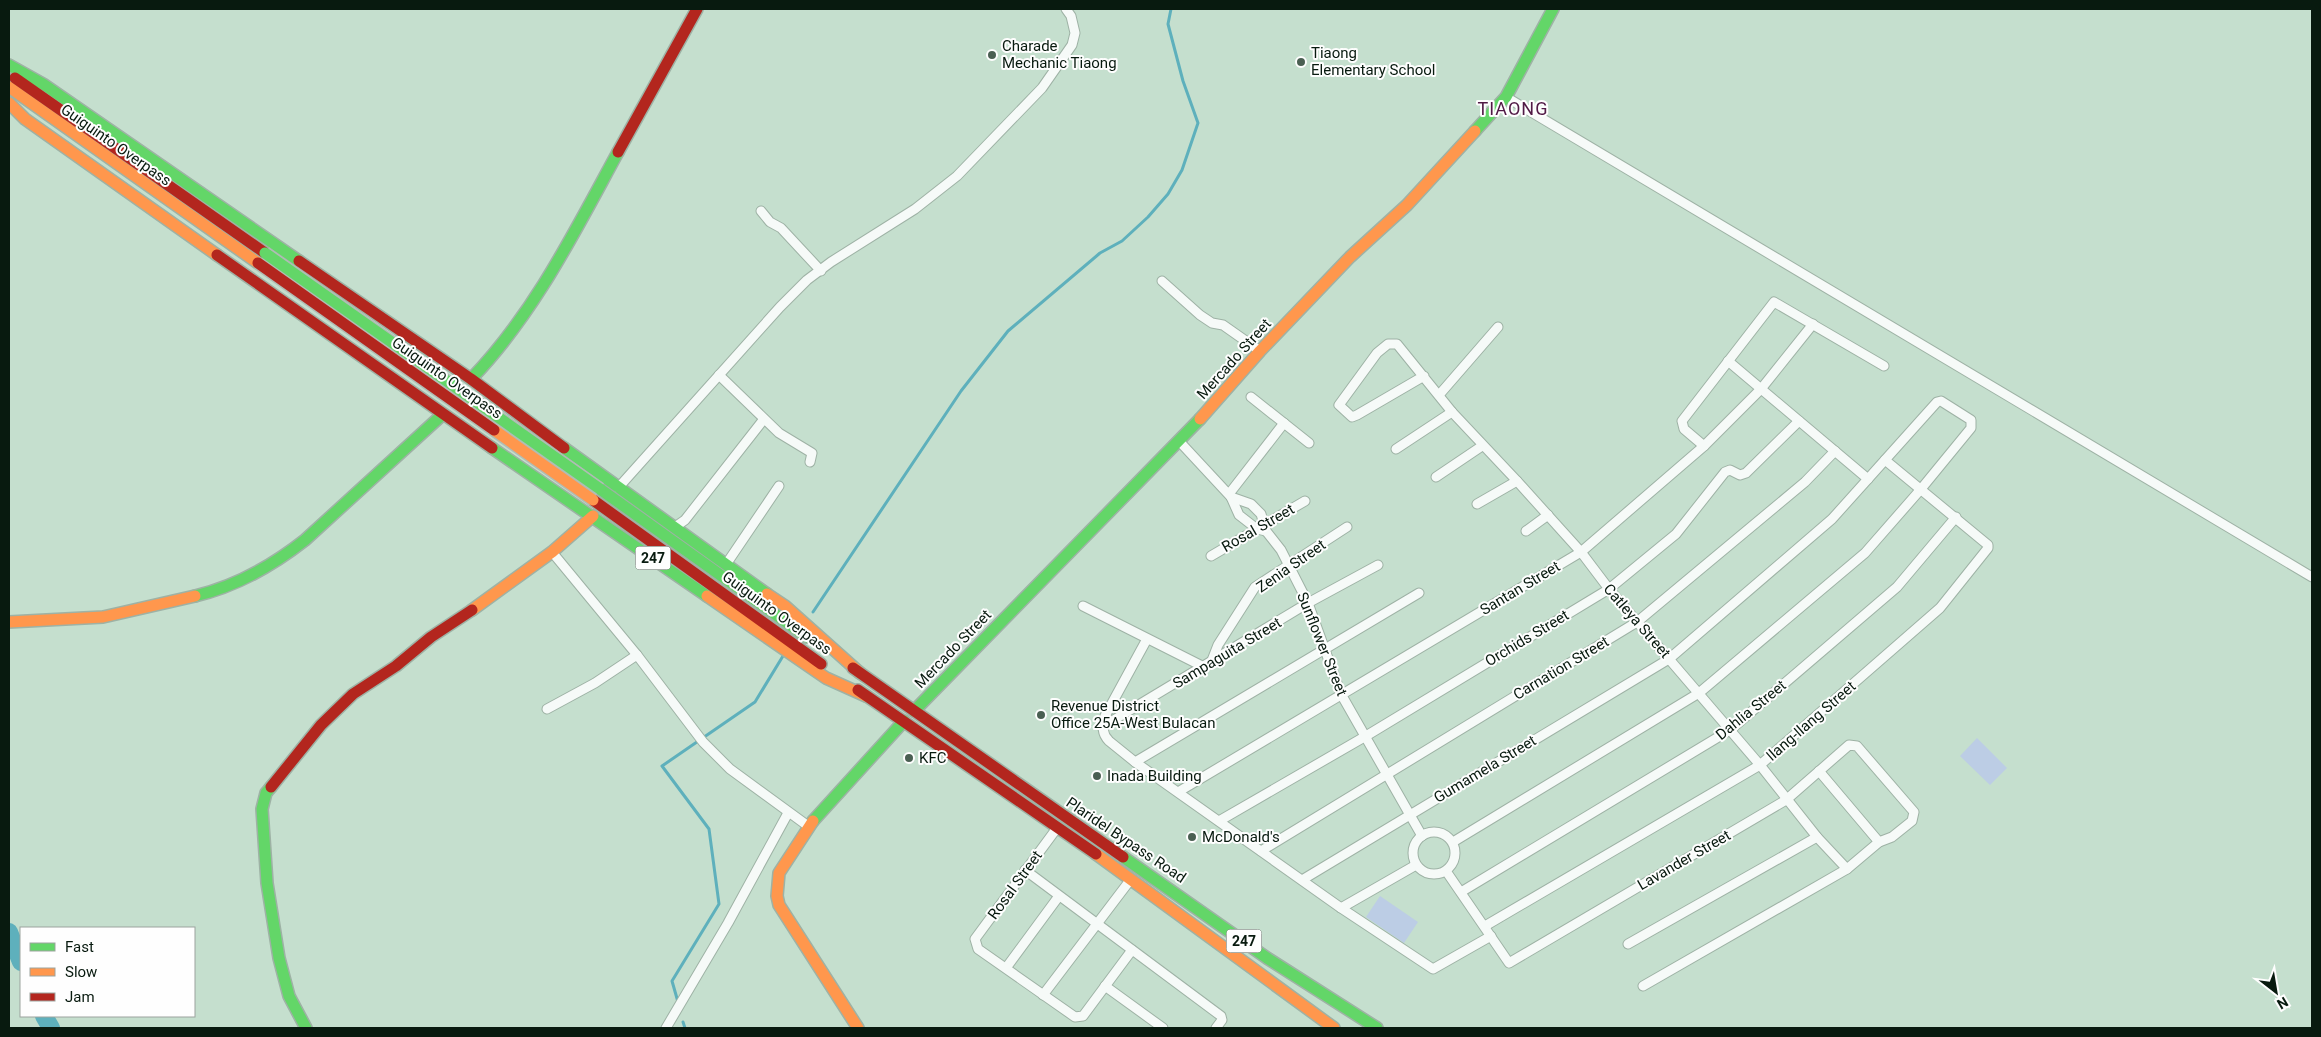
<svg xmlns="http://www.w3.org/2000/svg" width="2321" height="1037" viewBox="0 0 2321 1037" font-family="Roboto,sans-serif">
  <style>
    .green { fill: #bccde5 }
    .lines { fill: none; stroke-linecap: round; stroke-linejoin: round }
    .stream { stroke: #5eb0bc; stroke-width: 3 }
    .river { stroke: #5eb0bc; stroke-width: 18 }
    .street-casing { stroke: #9eb2a5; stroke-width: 11 }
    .fast-casing { stroke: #9eb2a5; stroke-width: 14 }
    .slow-casing { stroke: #9eb2a5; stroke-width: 14 }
    .jam-casing { stroke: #9eb2a5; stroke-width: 14 }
    .street { stroke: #f6faf8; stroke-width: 9 }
    .fast { stroke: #63d668; stroke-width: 11 }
    .slow { stroke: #ff974d; stroke-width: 11 }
    .jam { stroke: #b3261e; stroke-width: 11 }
    .fast-bridge-casing { stroke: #b0bdb5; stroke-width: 14; stroke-linecap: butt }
    .slow-bridge-casing { stroke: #b0bdb5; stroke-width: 14; stroke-linecap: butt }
    .jam-bridge-casing { stroke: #b0bdb5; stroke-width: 14; stroke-linecap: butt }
    .fast-bridge { stroke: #63d668; stroke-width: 11 }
    .slow-bridge { stroke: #ff974d; stroke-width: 11 }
    .jam-bridge { stroke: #b3261e; stroke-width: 11 }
    .poi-dot { fill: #4a5f52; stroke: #fefefe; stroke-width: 2 }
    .labels { text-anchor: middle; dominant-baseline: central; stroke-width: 4; stroke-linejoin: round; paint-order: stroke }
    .shield { fill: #fefefe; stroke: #525e57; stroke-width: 1 }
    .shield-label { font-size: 14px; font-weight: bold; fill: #081a0f }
    .poi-label { font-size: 15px; fill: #081a0f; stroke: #fefefe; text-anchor: start }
    .street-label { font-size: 15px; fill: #081a0f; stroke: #fefefe }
    .quarter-label { font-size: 18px; letter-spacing: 1px; fill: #511a46; stroke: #fefefe }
  </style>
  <rect width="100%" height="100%" fill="#c5dfce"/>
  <!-- green -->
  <g class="green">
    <path d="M1977,738L2007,768L1990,785L1960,756Z"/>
    <path d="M1380,896L1418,922L1404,943L1366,917Z"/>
  </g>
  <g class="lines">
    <!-- stream -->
    <g class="stream">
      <path d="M813,612L961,391L1008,331L1100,253L1122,241L1148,217L1168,194L1182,170L1198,123L1183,81L1168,24L1171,9"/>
      <path d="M678,1002L672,981L719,904L709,829L662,766L755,702L783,656"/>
      <path d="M683,1022L685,1028"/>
    </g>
    <!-- river -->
    <g class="river">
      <path d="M9,932L21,962"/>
      <path d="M44,1016L51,1028"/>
    </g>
    <!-- street casing -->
    <g class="street-casing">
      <g id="street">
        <path d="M1506,97L2312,577"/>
        <path d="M761,211L770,222L781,228L821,271"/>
        <path d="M1162,281L1200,315L1212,323L1223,325L1260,351"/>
        <path d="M1728,361L1868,479"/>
        <path d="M719,375L779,433L812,453L810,462"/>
        <path d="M1424,376L1357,415L1352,417L1339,405L1377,353L1388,344H1397L1452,412L1517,481L1581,552L1609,589L1760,765L1817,837L1847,869"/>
        <path d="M1439,395L1498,327"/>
        <path d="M1251,397L1309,443"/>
        <path d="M1179,441L1231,497L1239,515L1257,529L1266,531"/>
        <path d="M1704,446L1684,429L1682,421L1774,302L1884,366"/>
        <path d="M1396,449L1452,412"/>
        <path d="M1436,477L1482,446"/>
        <path d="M618,488L780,307L807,280L831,262L915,209L957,176L1042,88L1072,45L1075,33L1071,16L1066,9"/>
        <path d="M1229,494L1284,423"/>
        <path d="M1231,497L1251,504L1261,514L1266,531L1281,550L1308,603L1341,694L1422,836"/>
        <path d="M1477,504L1517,481"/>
        <path d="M675,527L685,520L764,419"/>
        <path d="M1526,531L1548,515"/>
        <path d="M552,552L637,655L703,742L730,769L808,826"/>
        <path d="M1211,556L1305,501"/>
        <path d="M727,563L779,486"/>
        <path d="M1083,606L1204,667"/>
        <path d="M1147,639L1105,716C1103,726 1101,733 1109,741L1135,762L1341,908L1433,969L1491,936"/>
        <path d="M1211,663L1218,645L1255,587L1347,527"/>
        <path d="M547,709L595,683L637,655"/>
        <path d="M1102,727L1308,603L1378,565"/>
        <path d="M1135,762L1419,593"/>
        <path d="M1819,771L1879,842"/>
        <path d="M1178,792L1581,552L1704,446L1761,389L1813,324"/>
        <path d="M1219,821L1366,736L1609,589L1676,534L1725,472L1730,470L1740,475L1746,473L1799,421"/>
        <path d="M1057,828L975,939L978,949L1075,1017L1083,1016L1132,950"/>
        <circle cx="1434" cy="853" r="21"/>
        <path d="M1261,851L1637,622L1805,482L1835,451"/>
        <path d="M1025,870L1221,1016L1222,1020L1216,1028"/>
        <path d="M1446,871L1509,963L1786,800L1849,745L1857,746L1914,812L1912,821L1892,837L1879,842L1847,869L1643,986"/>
        <path d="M1302,880L1669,659L1832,519L1937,402L1941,401L1971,420V428L1921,489L1865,553L1699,693L1453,842"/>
        <path d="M1461,892L1730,730L1897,587L1956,517"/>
        <path d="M1341,908L1416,865"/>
        <path d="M1485,926L1760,765L1940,608L1988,548V545L1885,460"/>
        <path d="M1628,944L1817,837"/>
        <path d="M1006,968L1059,896"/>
        <path d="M1105,986L1163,1028"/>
        <path d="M1043,995L1131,879"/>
        <path d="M666,1028L728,923L788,813"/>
      </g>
    </g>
    <!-- fast casing -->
    <g class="fast-casing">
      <g id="fast">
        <path d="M9,65L43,84L299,261"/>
        <path d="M1475,131L1506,97L1553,9"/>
        <path d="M471,379C534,314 575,231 618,152"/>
        <path d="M492,448L707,596"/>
        <path d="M564,448L767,594"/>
        <path d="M600,489L807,637"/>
        <path d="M195,596C237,586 272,566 305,540L442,415"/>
        <path d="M914,711L1200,419"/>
        <path d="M271,787L266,793L262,809L267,883L279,958L289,996L306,1028"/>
        <path d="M813,821L904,721"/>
        <path d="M1123,857L1267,958L1377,1028"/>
      </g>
    </g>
    <!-- slow casing -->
    <g class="slow-casing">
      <g id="slow">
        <path d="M9,87L258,263"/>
        <path d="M9,103L25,119L217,255"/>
        <path d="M1200,419L1260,351L1350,257L1407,205L1475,131"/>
        <path d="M767,594L785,606L860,673"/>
        <path d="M707,596L826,678L866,696"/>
        <path d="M472,610L552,552L593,516"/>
        <path d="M9,622L103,617L195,596"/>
        <path d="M813,821L779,873L777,896L779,905L858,1028"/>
        <path d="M1096,854L1334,1028"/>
      </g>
    </g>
    <!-- jam casing -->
    <g class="jam-casing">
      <g id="jam">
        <path d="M15,78L265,253"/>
        <path d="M618,152L697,9"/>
        <path d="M217,255L492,448"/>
        <path d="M299,261L471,379L564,448"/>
        <path d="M593,500L821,664"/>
        <path d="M853,668L1123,857"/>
        <path d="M858,690L1096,854"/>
        <path d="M271,787L321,725L353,694L396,666L431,637L472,610"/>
      </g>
    </g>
    <!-- street -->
    <use href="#street" class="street"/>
    <!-- fast -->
    <use href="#fast" class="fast"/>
    <!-- slow -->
    <use href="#slow" class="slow"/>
    <!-- jam -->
    <use href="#jam" class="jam"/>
    <!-- fast-bridge casing -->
    <g class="fast-bridge-casing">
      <path id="fast-bridge" d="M265,253L600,489"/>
    </g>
    <!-- slow-bridge casing -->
    <g class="slow-bridge-casing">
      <path id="slow-bridge" d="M494,430L593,500"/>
    </g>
    <!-- jam-bridge casing -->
    <g class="jam-bridge-casing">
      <path id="jam-bridge" d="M258,263L494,430"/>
    </g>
    <!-- fast-bridge -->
    <use href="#fast-bridge" class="fast-bridge"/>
    <!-- slow-bridge -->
    <use href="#slow-bridge" class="slow-bridge"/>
    <!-- jam-bridge -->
    <use href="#jam-bridge" class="jam-bridge"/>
  </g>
  <!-- markers -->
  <g class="poi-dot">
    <circle cx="992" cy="55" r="5"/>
    <circle cx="1301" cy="62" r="5"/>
    <circle cx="1041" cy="715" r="5"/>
    <circle cx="909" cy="758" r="5"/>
    <circle cx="1097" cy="776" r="5"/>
    <circle cx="1192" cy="837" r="5"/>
  </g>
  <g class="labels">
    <!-- shield labels -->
    <g class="shield">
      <rect x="635.5" y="546.5" width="35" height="23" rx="4"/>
      <rect x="1226.5" y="929.5" width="35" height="23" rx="4"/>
    </g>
    <g class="shield-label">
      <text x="653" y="558">247</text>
      <text x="1244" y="941">247</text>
    </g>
    <!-- poi labels -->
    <g class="poi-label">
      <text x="1002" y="46">Charade<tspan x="1002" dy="17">Mechanic Tiaong</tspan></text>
      <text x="1311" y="53">Tiaong<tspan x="1311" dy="17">Elementary School</tspan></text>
      <text x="1051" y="706">Revenue District<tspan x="1051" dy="17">Office 25A-West Bulacan</tspan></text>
      <text x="919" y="758">KFC</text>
      <text x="1107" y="776">Inada Building</text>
      <text x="1202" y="837">McDonald's</text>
    </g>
    <!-- street labels -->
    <g class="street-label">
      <text transform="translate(116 145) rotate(35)">Guiguinto Overpass</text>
      <text transform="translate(1234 359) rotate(-48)">Mercado Street</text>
      <text transform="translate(447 378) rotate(35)">Guiguinto Overpass</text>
      <text transform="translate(1258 528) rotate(-30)">Rosal Street</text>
      <text transform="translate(1291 566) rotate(-35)">Zenia Street</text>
      <text transform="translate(1520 588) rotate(-31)">Santan Street</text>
      <text transform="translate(777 613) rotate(36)">Guiguinto Overpass</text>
      <text transform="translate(1637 621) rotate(49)">Catleya Street</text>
      <text transform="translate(1527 638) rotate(-31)">Orchids Street</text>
      <text transform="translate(1322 644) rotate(68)">Sunflower Street</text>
      <text transform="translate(953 649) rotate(-46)">Mercado Street</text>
      <text transform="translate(1227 653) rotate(-31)">Sampaguita Street</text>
      <text transform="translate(1561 668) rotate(-31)">Carnation Street</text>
      <text transform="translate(1751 710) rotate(-39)">Dahlia Street</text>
      <text transform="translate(1811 721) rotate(-41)">Ilang-Ilang Street</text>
      <text transform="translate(1485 769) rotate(-31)">Gumamela Street</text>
      <text transform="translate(1126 840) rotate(34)">Plaridel Bypass Road</text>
      <text transform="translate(1684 860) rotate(-30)">Lavander Street</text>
      <text transform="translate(1015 885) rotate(-54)">Rosal Street</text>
    </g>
    <!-- quarter labels -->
    <g class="quarter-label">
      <text x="1513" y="108">TIAONG</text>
    </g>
  </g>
  <!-- border -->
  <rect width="2321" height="1037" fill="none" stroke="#081a0f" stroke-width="20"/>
  <!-- legend -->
  <rect x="20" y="927" width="175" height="90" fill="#fefefe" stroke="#9ca39e"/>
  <rect x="30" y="943" width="25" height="8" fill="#63d668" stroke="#9ca39e"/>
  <text x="65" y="952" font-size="15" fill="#081a0f">Fast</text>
  <rect x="30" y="968" width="25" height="8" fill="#ff974d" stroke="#9ca39e"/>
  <text x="65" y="977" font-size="15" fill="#081a0f">Slow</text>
  <rect x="30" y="993" width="25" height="8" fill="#b3261e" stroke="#9ca39e"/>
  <text x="65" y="1002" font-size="15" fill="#081a0f">Jam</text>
  <!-- north arrow -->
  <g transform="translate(2276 992) rotate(149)" stroke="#fefefe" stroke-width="4" paint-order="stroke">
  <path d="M0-4L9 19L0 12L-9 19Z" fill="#081a0f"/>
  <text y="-8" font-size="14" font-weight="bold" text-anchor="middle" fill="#081a0f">N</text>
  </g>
</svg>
